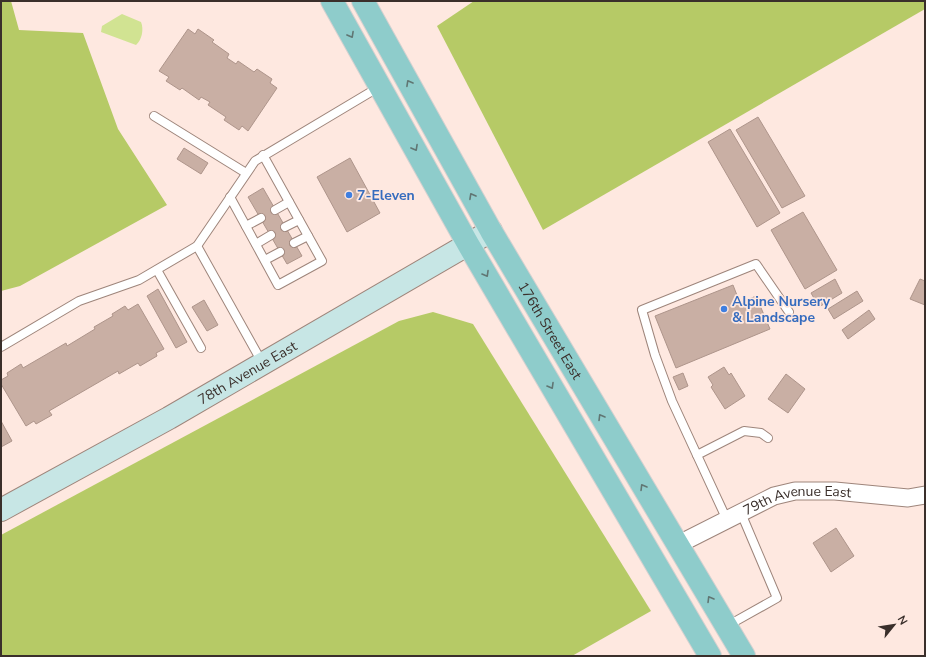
<svg xmlns="http://www.w3.org/2000/svg" width="926" height="657" viewBox="0 0 926 657" font-family="'Nunito Sans',sans-serif">
  <style>
    .green { fill: #d1e392 }
    .forest { fill: #b6ca66 }
    .building { fill: #c9afa4; stroke: #ae958b }
    .lines { fill: none; stroke-linecap: round; stroke-linejoin: round }
    .lane-casing { stroke: #9e857b; stroke-width: 10 }
    .street-casing { stroke: #9e857b; stroke-width: 19 }
    .secondary-casing { stroke: #9e857b; stroke-width: 24 }
    .primary-casing { stroke: #d4d1d0; stroke-width: 24 }
    .lane { stroke: #fff; stroke-width: 8 }
    .street { stroke: #fff; stroke-width: 17 }
    .secondary { stroke: #c7e6e5; stroke-width: 22 }
    .primary { stroke: #8ecccb; stroke-width: 22 }
    .oneway { stroke: #607673 }
    .shop-dot { fill: #3f7fe0; stroke: #fee8e0; stroke-width: 1.5 }
    .labels { text-anchor: middle; dominant-baseline: central; stroke-width: 3.5; stroke-linejoin: round; paint-order: stroke }
    .shop-label { font-size: 14px; font-weight: bold; fill: #366cbe; stroke: #fee8e0; text-anchor: start }
    .street-label { font-size: 14px; fill: #3a2f2b; stroke: #fee8e0 }
  </style>
  <rect width="100%" height="100%" fill="#fee8e0"/>
  <!-- green -->
  <path class="green" d="M122,14L141,22C144,29 142,40 136,45L101,32L102,26Z"/>
  <!-- forest -->
  <g class="forest">
    <path d="M1,1H11L19,30L83,33L118,129L167,205L20,286L1,291Z"/>
    <path d="M474,1H925V9L543,230L437,26Z"/>
    <path d="M433,312L473,324L651,611L572,656H1V535L399,321Z"/>
  </g>
  <!-- building -->
  <g class="building">
    <path d="M188,29L195,34L198,29L214,40L212,42L229,54L227,58L236,64L238,61L254,72L257,69L272,79L270,83L277,88L248,131L242,126L239,130L224,120L226,117L208,105L210,102L201,97L199,100L182,88L180,90L166,81L169,77L159,71Z"/>
    <path d="M758,117L805,196L782,208L736,130Z"/>
    <path d="M730,129L780,213L757,227L708,142Z"/>
    <path d="M184,148L208,163L201,174L177,159Z"/>
    <path d="M350,158L380,213L347,232L317,177Z"/>
    <path d="M263,188L302,256L287,264L248,197Z"/>
    <path d="M803,212L837,270L805,289L771,230Z"/>
    <path d="M835,279L842,293L819,307L811,293Z"/>
    <path d="M920,279L925,281V305L910,299Z"/>
    <path d="M733,285L740,303L756,296L770,329L676,368L655,316Z"/>
    <path d="M158,289L187,342L176,348L147,296Z"/>
    <path d="M857,291L863,301L834,319L828,309Z"/>
    <path d="M204,300L218,325L207,331L192,307Z"/>
    <path d="M138,304L164,349L156,353L157,356L140,366L138,363L119,374L118,371L49,411L52,415L36,424L34,421L26,426L1,384V380L8,376L7,373L21,364L23,368L66,343L67,346L95,329L94,327L113,316L112,314L125,306L128,310Z"/>
    <path d="M869,310L875,319L848,339L842,330Z"/>
    <path d="M724,367L729,375L731,373L745,396L725,409L711,387L713,385L708,377Z"/>
    <path d="M683,373L688,386L679,390L673,377Z"/>
    <path d="M786,374L805,389L788,413L768,399Z"/>
    <path d="M1,421L12,441L1,447Z"/>
    <path d="M836,528L854,556L831,572L813,543Z"/>
  </g>
  <g class="lines">
    <!-- lane casing -->
    <g class="lane-casing">
      <g id="lane">
        <path d="M154,116L246,173"/>
        <path d="M230,197L278,285L322,261L263,155"/>
        <path d="M275,210L289,202"/>
        <path d="M246,226L261,218"/>
        <path d="M285,227L299,220"/>
        <path d="M294,243L308,236"/>
        <path d="M256,244L271,235"/>
        <path d="M197,246L263,364"/>
        <path d="M265,260L280,252"/>
        <path d="M157,270L201,348"/>
        <path d="M1,347L79,301L139,280L197,246L255,161L379,87"/>
        <path d="M697,455L744,431L761,433L768,438"/>
        <path d="M727,520L672,401L655,355L642,310L756,264L789,312"/>
        <path d="M727,626L777,598L741,513"/>
      </g>
    </g>
    <!-- street casing -->
    <g class="street-casing">
      <g id="street">
        <path id="s1" d="M677,545L774,496L795,491H835L908,498L925,495"/>
      </g>
    </g>
    <!-- secondary casing -->
    <g class="secondary-casing">
      <g id="secondary">
        <path id="s2" d="M1,510L169,418L491,231"/>
      </g>
    </g>
    <!-- primary casing -->
    <g class="primary-casing">
      <g id="primary">
        <path d="M332,1L468,244L710,656"/>
        <path id="s3" d="M363,1L491,231L744,656"/>
      </g>
    </g>
    <!-- lane -->
    <use href="#lane" class="lane"/>
    <!-- street -->
    <use href="#street" class="street"/>
    <!-- secondary -->
    <use href="#secondary" class="secondary"/>
    <!-- primary -->
    <use href="#primary" class="primary"/>
  </g>
  <!-- one-way arrows -->
  <defs><path id="oneway-chevron" d="M-2-3.5L2.5 0L-2 3.5" fill="none" stroke-width="1.6" stroke-linecap="round" stroke-linejoin="round"/></defs>
  <g class="oneway">
    <use href="#oneway-chevron" transform="translate(351 35) rotate(61)"/>
    <use href="#oneway-chevron" transform="translate(409 83) rotate(-119)"/>
    <use href="#oneway-chevron" transform="translate(415 148) rotate(61)"/>
    <use href="#oneway-chevron" transform="translate(472 196) rotate(-119)"/>
    <use href="#oneway-chevron" transform="translate(486 274) rotate(60)"/>
    <use href="#oneway-chevron" transform="translate(551 386) rotate(60)"/>
    <use href="#oneway-chevron" transform="translate(601 417) rotate(-121)"/>
    <use href="#oneway-chevron" transform="translate(643 487) rotate(-121)"/>
    <use href="#oneway-chevron" transform="translate(710 599) rotate(-121)"/>
  </g>
  <!-- markers -->
  <g class="shop-dot">
    <circle cx="349" cy="195" r="4"/>
    <circle cx="724" cy="309" r="4"/>
  </g>
  <g class="labels">
    <!-- shop labels -->
    <g class="shop-label">
      <text x="357" y="195">7-Eleven</text>
      <text x="732" y="301">Alpine Nursery<tspan x="732" dy="16">&amp; Landscape</tspan></text>
    </g>
    <!-- street labels -->
    <g class="street-label">
      <text stroke="none"><textPath href="#s3" startOffset="379">176th Street East</textPath></text>
      <text stroke="none"><textPath href="#s2" startOffset="282">78th Avenue East</textPath></text>
      <text stroke="none"><textPath href="#s1" startOffset="131">79th Avenue East</textPath></text>
    </g>
  </g>
  <!-- border -->
  <rect width="926" height="657" fill="none" stroke="#3a2f2b" stroke-width="4"/>
  <!-- north arrow -->
  <g transform="translate(894 625) rotate(60)" stroke="#fee8e0" stroke-width="3" paint-order="stroke">
  <path d="M0-3L7 15L0 10L-7 15Z" fill="#3a2f2b"/>
  <text y="-6" font-size="11" font-weight="bold" text-anchor="middle" fill="#3a2f2b">N</text>
  </g>
</svg>
